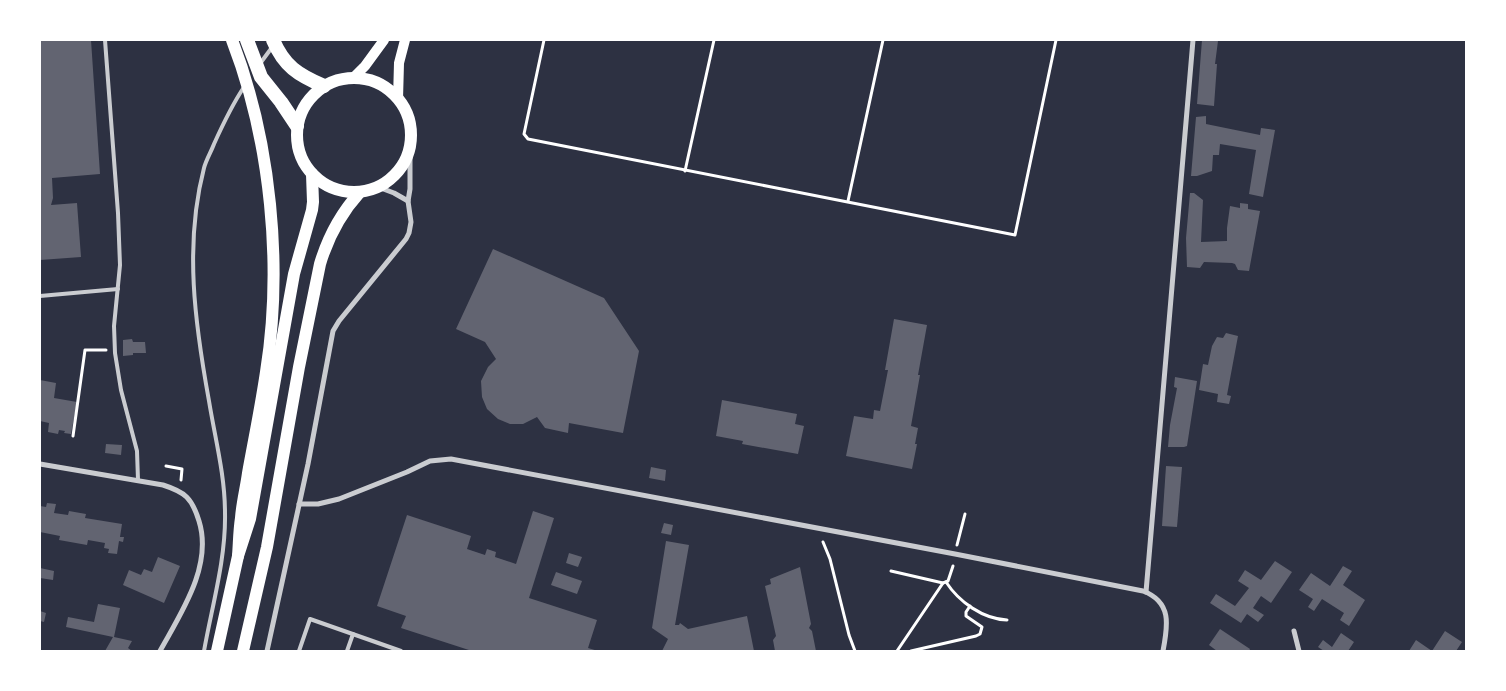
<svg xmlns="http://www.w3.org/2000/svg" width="1506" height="691" viewBox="0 0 1506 691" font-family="Quicksand,sans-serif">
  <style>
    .building { fill: #626471 }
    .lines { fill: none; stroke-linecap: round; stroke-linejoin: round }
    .path { stroke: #fff; stroke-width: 3 }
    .service { stroke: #caccd0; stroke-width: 4 }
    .minor { stroke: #caccd0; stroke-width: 5 }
    .secondary { stroke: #fff; stroke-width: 10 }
    .primary { stroke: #fff; stroke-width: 12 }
    .trunk { stroke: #fff; stroke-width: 14 }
  </style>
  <rect width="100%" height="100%" fill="#2d3142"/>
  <!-- building -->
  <g class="building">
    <path d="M40,40H91L100,174L52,178L53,198L51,205L77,203L81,257L40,260Z"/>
    <path d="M1202,40L1218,41L1215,64H1217L1214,106L1197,104Z"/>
    <path d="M1206,116V124L1260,135L1261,128L1275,130L1263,197L1249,194L1256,150L1220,144L1219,155H1213L1212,171L1197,176H1191L1196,117Z"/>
    <path d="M1190,193H1194L1203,200L1201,242L1227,241V228L1230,206L1240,208V203L1248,204V209L1260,211L1249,271L1238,270L1235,264L1232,263L1204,262L1200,268L1187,267L1186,238Z"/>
    <path d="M493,249L604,298L639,351L623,433L569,423L568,433L545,428L537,417L523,424H510L498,419L487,409L482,397L481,381L488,367L496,359L485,342L456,329Z"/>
    <path d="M894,319L927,325L918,375H920L911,426L918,428L915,444H917L912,469L846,456L854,416L873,419L874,410L880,411L888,370H885Z"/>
    <path d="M1226,333L1238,336L1227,395L1231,396L1229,404L1217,402L1218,394L1199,390L1203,364L1208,365L1212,346L1217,337L1223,338Z"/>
    <path d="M132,339L133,342H145L146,353H133V355L123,356V340Z"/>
    <path d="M1175,377L1197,381L1187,446L1184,447H1168L1170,425L1177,388L1174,387Z"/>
    <path d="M40,380L56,383L54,398L77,402L71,434L64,433L65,431L59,430L58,434L48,432L49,423L40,421Z"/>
    <path d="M722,400L797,414L795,424L804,426L798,454L742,444L743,441L716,436Z"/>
    <path d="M106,444L122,445L121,455L105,453Z"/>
    <path d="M1166,466L1182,467L1177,527L1162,526Z"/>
    <path d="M651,467L666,470L665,481L649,478Z"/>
    <path d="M47,503L56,504L54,513L68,515L69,511L86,514L85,518L122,524L120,537H124L123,542L119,541L117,554L108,553L109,549L104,548L105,543L88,540L87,545L59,540L60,536L40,532V506L46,507Z"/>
    <path d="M533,511L554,518L529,598L597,620L588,648L598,651H472L401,628L406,616L377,606L407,515L471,536L467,549L485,555L487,549L496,552L495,557L516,564Z"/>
    <path d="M664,523L673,525L671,535L661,533Z"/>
    <path d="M666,541L689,545L675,625H679L680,623L688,629L747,616L754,651H662L668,639L652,628Z"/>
    <path d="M569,553L582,557L578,567L566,563Z"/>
    <path d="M158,557L180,566L164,603L123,585L129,570L141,575L144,569L152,572Z"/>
    <path d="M1275,561L1292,572L1271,603L1261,596L1253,608L1264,615L1258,622L1247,614L1241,623L1210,603L1216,594L1235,606L1249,588L1238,581L1245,570L1261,580Z"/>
    <path d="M1343,566L1352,571L1343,585L1365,600L1349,626L1340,620L1344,613L1322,599L1314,611L1308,607L1313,599L1299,590L1311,573L1330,586Z"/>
    <path d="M800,567L811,624L809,628L812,631L816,651H775L773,640L776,636L765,586L771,584L770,579Z"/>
    <path d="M40,568L54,571L53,580L40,578Z"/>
    <path d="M556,572L582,581L577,594L551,585Z"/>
    <path d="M98,604L120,608L114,637L132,641L128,648L132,651H105L113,637L66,627L68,617L94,622Z"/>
    <path d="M40,611L46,613L44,622L40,621Z"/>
    <path d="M1220,629L1250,649L1249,651H1217L1209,645Z"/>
    <path d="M1445,631L1462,642L1456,651H1409L1416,640L1432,651Z"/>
    <path d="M1341,633L1354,642L1348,651H1324L1318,647L1323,640L1332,647Z"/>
  </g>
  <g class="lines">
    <!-- path -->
    <g class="path">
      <path d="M544,40L524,134L528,139C690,172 853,202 1015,235L1056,40"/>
      <path d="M685,171L714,40"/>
      <path d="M848,201L883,40"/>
      <path d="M73,436L85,350H106"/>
      <path d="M166,466L182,469L181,480"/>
      <path d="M823,542L830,559L849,635L855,651"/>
      <path d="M957,545L965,514"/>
      <path d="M891,571L943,583L948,581L953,566"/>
      <path d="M946,582C959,602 983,619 1007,620"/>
      <path d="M897,651L943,583"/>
      <path d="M911,651L976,636L980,634L982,627L966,616V612L970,606"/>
    </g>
    <!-- service -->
    <g class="service">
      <path d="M105,40L118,213L120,265L114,326L115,353L121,390L137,451L138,480"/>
      <path d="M259,65L273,46"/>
      <path d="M40,296L118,289"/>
      <path d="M204,651C212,606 226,559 225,513C225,475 215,438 209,401C195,324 184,245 204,168C206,160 211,152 214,144C223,124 232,105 244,87"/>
      <path d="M299,651L310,619L401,651"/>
      <path d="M347,651L353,634"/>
    </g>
    <!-- minor -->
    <g class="minor">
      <path d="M378,187L394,193L408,201"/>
      <path d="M40,464L163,485C185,492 192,498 199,521C213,566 181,613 160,651"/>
      <path d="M299,504H318L339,499L407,472L430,461L451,459L955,554L1143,591C1172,602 1168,625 1163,651"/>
      <path d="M1146,592L1193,40"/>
      <path d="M1294,631L1299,651"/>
      <path d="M267,651L308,464L333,331L339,321L406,239L409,233L411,222L408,201L410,189V147"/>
    </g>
    <!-- secondary -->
    <g class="secondary">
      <path d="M353,78L365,66L384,40"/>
      <path d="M398,99L399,63L405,40"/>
    </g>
    <!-- primary -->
    <g class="primary">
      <path d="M232,40C271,141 283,266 266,372C261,406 254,440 248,473C246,488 242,503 241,518C239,531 239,543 238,556"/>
      <circle cx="354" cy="135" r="57"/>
      <path d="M217,651L238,556L250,519L294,274L312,210L313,202L312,174"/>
      <path d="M243,651L267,547L299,367L320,264C328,237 341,213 360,192"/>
    </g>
    <!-- trunk -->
    <g class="trunk">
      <path d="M247,40L261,77L281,102L297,126"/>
      <path d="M273,40C284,66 298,75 324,86"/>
    </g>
  </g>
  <!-- border -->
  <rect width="1506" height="691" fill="none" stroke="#ffffff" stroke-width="82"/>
</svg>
